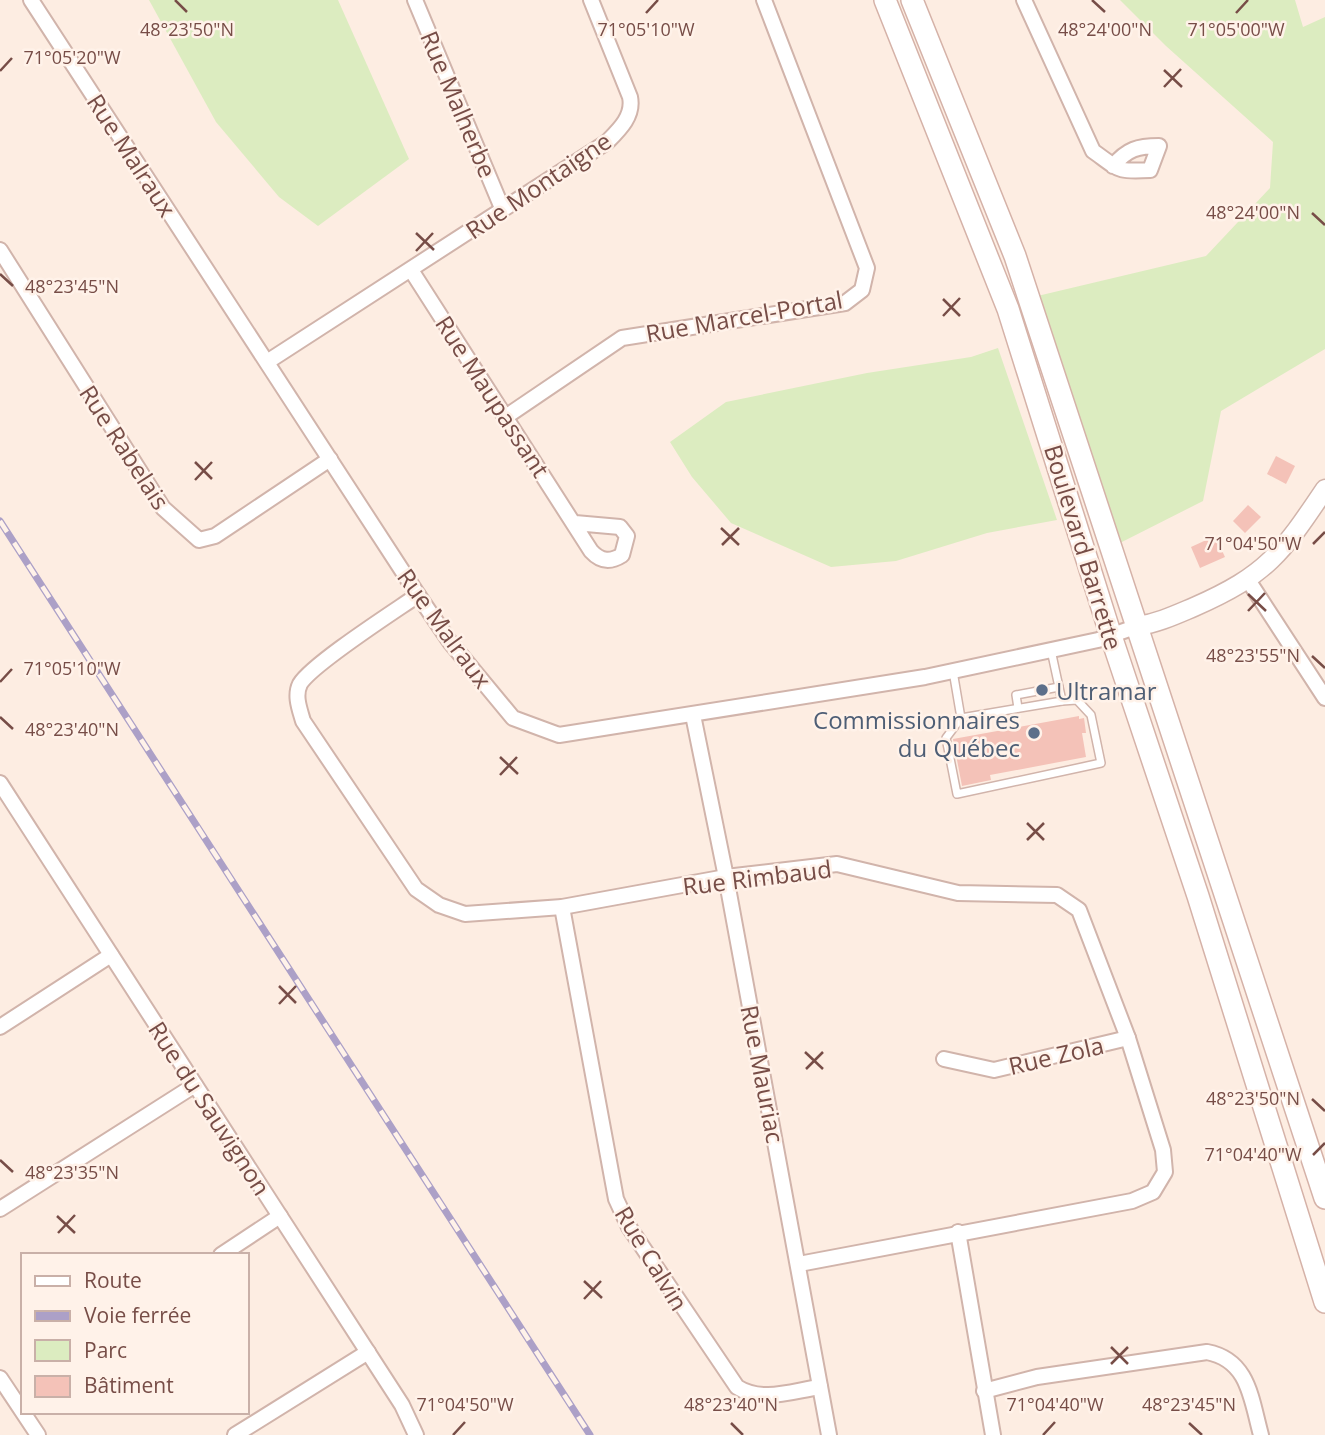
<svg xmlns="http://www.w3.org/2000/svg" width="1325" height="1435" viewBox="0 0 1325 1435" font-family="'Open Sans',sans-serif">
  <style>
    .green { fill: #dcecc0 }
    .building { fill: #f4c2b8 }
    .lines { fill: none; stroke-linecap: round; stroke-linejoin: round }
    .service-casing { stroke: #d1b4ab; stroke-width: 10 }
    .minor-casing { stroke: #d1b4ab; stroke-width: 18 }
    .tertiary-casing { stroke: #d1b4ab; stroke-width: 21 }
    .secondary-casing { stroke: #d5b2a8; stroke-width: 24 }
    .service { stroke: #fff; stroke-width: 7 }
    .minor { stroke: #fff; stroke-width: 14 }
    .tertiary { stroke: #fff; stroke-width: 18 }
    .secondary { stroke: #fff; stroke-width: 21 }
    .rail-casing { stroke: #aca0c7; stroke-width: 7 }
    .rail { stroke: #fff2e9; stroke-width: 4.5; stroke-dasharray: 13; stroke-linecap: butt }
    .ticks { fill: none; stroke: #774d47; stroke-width: 2.5 }
    .service-dot { fill: #5c6f8a; stroke: #fff2e9; stroke-width: 2.5 }
    .labels { text-anchor: middle; dominant-baseline: central; stroke-width: 5; stroke-linejoin: round; paint-order: stroke }
    .street-label { font-size: 24px; fill: #774d47; stroke: #fff2e9 }
    .service-label { font-size: 24px; fill: #4e5e75; stroke: #fff2e9; text-anchor: start }
    .ticks-label { font-size: 18px; text-anchor: middle; fill: #774d47; stroke: #fff2e9; stroke-width: 5; stroke-linejoin: round; paint-order: stroke }
  </style>
  <rect width="100%" height="100%" fill="#fdede2"/>
  <!-- green -->
  <g class="green">
    <path d="M149,0H338L409,159L318,226L279,197L216,122Z"/>
    <path d="M1120,0H1295L1303,27L1325,17V349L1221,411L1203,501L1112,547L1029,298L1206,256L1270,188L1273,142L1166,46Z"/>
    <path d="M998,348L1057,520L987,533L896,561L831,567L731,523L692,477L670,442L726,402L867,373L971,357Z"/>
  </g>
  <!-- building -->
  <g class="building">
    <path d="M1276,456L1295,466L1286,484L1267,474Z"/>
    <path d="M1248,505L1261,517L1245,533L1233,521Z"/>
    <path d="M1215,536L1225,557L1200,568L1191,547Z"/>
    <path d="M1079,716V719L1084,718L1086,733H1082L1086,757L990,775L991,780L962,786L953,739Z"/>
  </g>
  <g class="lines">
    <!-- service casing -->
    <g class="service-casing">
      <g id="service">
        <path d="M953,671L961,718L1062,701L1051,650"/>
        <path d="M1018,708L1016,695L1059,687"/>
        <path d="M961,718L946,738L957,794L1101,763L1091,715L1077,700L1062,701"/>
      </g>
    </g>
    <!-- minor casing -->
    <g class="minor-casing">
      <g id="minor">
        <path d="M31,0L418,595L450,642L513,718L559,735L925,677L1098,640L1138,626"/>
        <path d="M415,0L502,208"/>
        <path d="M1024,0L1093,151C1120,170 1116,172 1150,170L1159,146C1138,146 1127,149 1113,166"/>
        <path d="M0,250L163,508L199,540L215,536L330,459"/>
        <path d="M411,270L591,551C601,562 611,562 622,555L627,536L620,527L575,523"/>
        <path d="M267,362L607,142C619,130 634,116 630,97L591,0"/>
        <path d="M507,416L622,338L845,303L862,290L867,268L764,0"/>
        <path d="M1248,580L1325,698"/>
        <path d="M418,595C395,611 312,664 300,684C294,696 300,710 303,721L416,889L439,905L465,914L562,907L726,877L837,864L958,893L1057,895L1079,910L1128,1038L1163,1150L1165,1172L1153,1192L1132,1201L799,1264"/>
        <path d="M693,715L726,877L829,1435"/>
        <path d="M0,783L402,1405L416,1435"/>
        <path d="M562,907L616,1199L629,1227L737,1387C762,1403 792,1391 820,1387"/>
        <path d="M0,1027L111,955"/>
        <path d="M944,1059L994,1070L1128,1038"/>
        <path d="M0,1209L195,1085"/>
        <path d="M958,1232L993,1435"/>
        <path d="M221,1255L280,1216"/>
        <path d="M0,1378L38,1435"/>
        <path d="M984,1391L1037,1377L1207,1352C1249,1360 1251,1399 1261,1435"/>
        <path d="M235,1435L368,1352"/>
      </g>
    </g>
    <!-- tertiary casing -->
    <g class="tertiary-casing">
      <path id="tertiary" d="M1138,626C1158,623 1175,615 1194,607C1267,575 1282,553 1325,489"/>
    </g>
    <!-- secondary casing -->
    <g class="secondary-casing">
      <g id="secondary">
        <path d="M885,0L1008,309L1111,636L1198,896L1325,1302"/>
        <path d="M912,0L1015,256L1325,1198"/>
      </g>
    </g>
    <!-- service -->
    <use href="#service" class="service"/>
    <!-- minor -->
    <use href="#minor" class="minor"/>
    <!-- tertiary -->
    <use href="#tertiary" class="tertiary"/>
    <!-- secondary -->
    <use href="#secondary" class="secondary"/>
    <!-- rail casing -->
    <g class="rail-casing">
      <path id="rail" d="M0,521L590,1435"/>
    </g>
    <!-- rail -->
    <use href="#rail" class="rail"/>
  </g>
  <!-- ticks -->
  <path class="ticks" d="M175,0L187,12M1092,0L1105,12M646,13L658,0M1236,13L1248,0M1164,70L1182,87M0,71L12,58M1164,87L1181,69M1312,213L1325,225M416,233L434,250M416,251L433,233M0,274L13,286M943,299L960,316M943,316L960,298M195,462L212,479M195,480L212,462M721,528L739,545M1313,544L1325,532M722,545L739,528M1248,594L1266,611M1248,611L1265,593M1312,656L1325,668M0,682L12,669M0,717L13,729M500,757L518,774M500,775L517,757M1027,823L1044,840M1027,840L1044,823M279,986L296,1003M279,1004L296,986M805,1052L823,1069M806,1069L823,1052M1312,1099L1325,1111M1313,1155L1325,1143M0,1160L13,1172M57,1216L75,1233M58,1233L75,1215M584,1281L602,1298M584,1299L601,1281M1111,1347L1128,1364M1111,1364L1128,1347M731,1423L743,1435M1189,1423L1202,1435M453,1435L465,1422M1043,1435L1055,1422"/>
  <!-- markers -->
  <g class="service-dot">
    <circle cx="1042" cy="690" r="7"/>
    <circle cx="1034" cy="733" r="7"/>
  </g>
  <g class="labels">
    <!-- street labels -->
    <g class="street-label">
      <text transform="translate(459 104) rotate(67)">Rue Malherbe</text>
      <text transform="translate(132 155) rotate(57)">Rue Malraux</text>
      <text transform="translate(538 185) rotate(-34)">Rue Montaigne</text>
      <text transform="translate(744 316) rotate(-10)">Rue Marcel-Portal</text>
      <text transform="translate(493 396) rotate(57)">Rue Maupassant</text>
      <text transform="translate(125 447) rotate(57)">Rue Rabelais</text>
      <text transform="translate(1084 547) rotate(73)">Boulevard Barrette</text>
      <text transform="translate(445 628) rotate(54)">Rue Malraux</text>
      <text transform="translate(757 877) rotate(-7)">Rue Rimbaud</text>
      <text transform="translate(1056 1055) rotate(-13)">Rue Zola</text>
      <text transform="translate(763 1074) rotate(79)">Rue Mauriac</text>
      <text transform="translate(210 1108) rotate(57)">Rue du Sauvignon</text>
      <text transform="translate(652 1258) rotate(59)">Rue Calvin</text>
    </g>
    <!-- service labels -->
    <g class="service-label">
      <text x="1056" y="690">Ultramar</text>
      <text x="1020" y="719" text-anchor="end">Commissionnaires<tspan x="1020" dy="28">du Québec</tspan></text>
    </g>
  </g>
  <g class="ticks-label">
    <text x="187" y="36">48°23'50"N</text>
    <text x="1105" y="36">48°24'00"N</text>
    <text x="646" y="36">71°05'10"W</text>
    <text x="1236" y="36">71°05'00"W</text>
    <text x="72" y="64">71°05'20"W</text>
    <text x="1253" y="219">48°24'00"N</text>
    <text x="72" y="293">48°23'45"N</text>
    <text x="1253" y="550">71°04'50"W</text>
    <text x="1253" y="662">48°23'55"N</text>
    <text x="72" y="675">71°05'10"W</text>
    <text x="72" y="736">48°23'40"N</text>
    <text x="1253" y="1105">48°23'50"N</text>
    <text x="1253" y="1161">71°04'40"W</text>
    <text x="72" y="1179">48°23'35"N</text>
    <text x="465" y="1411">71°04'50"W</text>
    <text x="1055" y="1411">71°04'40"W</text>
    <text x="731" y="1411">48°23'40"N</text>
    <text x="1189" y="1411">48°23'45"N</text>
  </g>
  <!-- legend -->
  <rect x="21" y="1253" width="228" height="161" fill="#fff2e9" stroke="#c9b0a8" stroke-width="2"/>
  <rect x="35" y="1276" width="35" height="10" fill="#ffffff" stroke="#c9b0a8" stroke-width="2"/>
  <text x="84" y="1288" font-size="21" fill="#774d47">Route</text>
  <rect x="35" y="1311" width="35" height="10" fill="#aca0c7" stroke="#c9b0a8" stroke-width="2"/>
  <text x="84" y="1323" font-size="21" fill="#774d47">Voie ferrée</text>
  <rect x="35" y="1340" width="35" height="21" fill="#dcecc0" stroke="#c9b0a8" stroke-width="2"/>
  <text x="84" y="1358" font-size="21" fill="#774d47">Parc</text>
  <rect x="35" y="1376" width="35" height="21" fill="#f4c2b8" stroke="#c9b0a8" stroke-width="2"/>
  <text x="84" y="1393" font-size="21" fill="#774d47">Bâtiment</text>
</svg>
